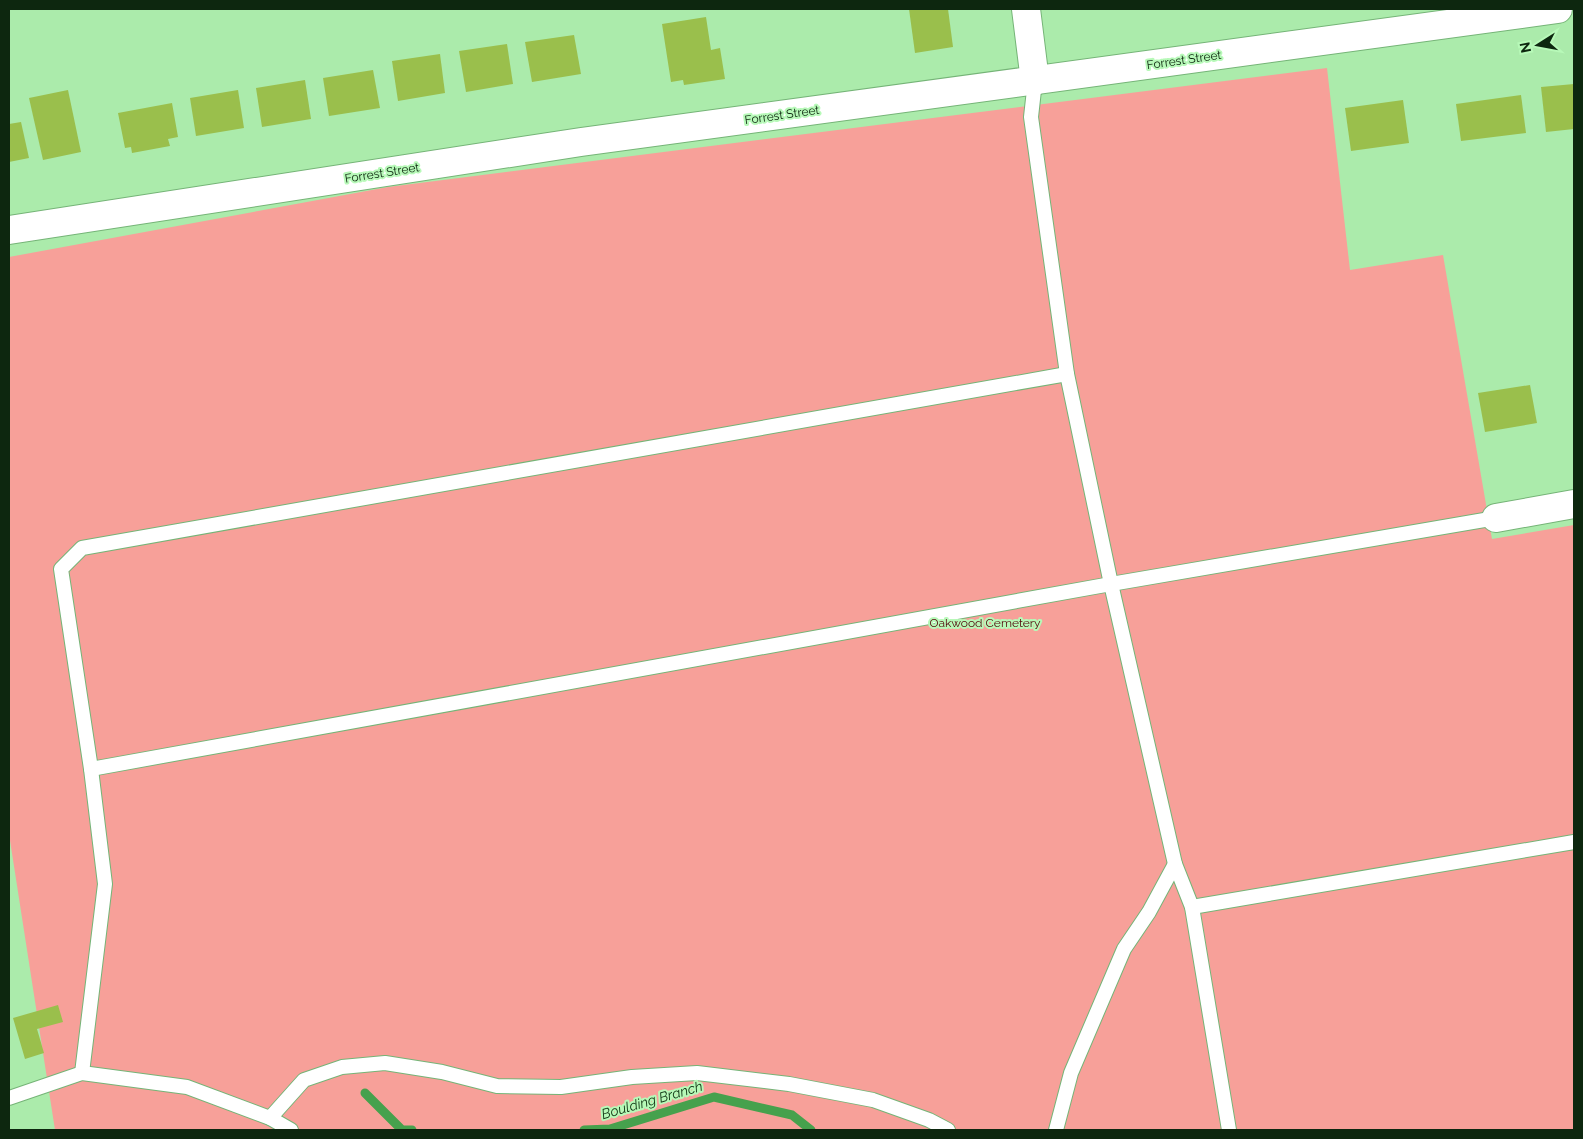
<svg xmlns="http://www.w3.org/2000/svg" width="1583" height="1139" viewBox="0 0 1583 1139" font-family="Raleway,sans-serif">
  <style>
    .green { fill: #f7a099 }
    .lines { fill: none; stroke-linecap: round; stroke-linejoin: round }
    .stream { stroke: #46a14d; stroke-width: 9 }
    .building { fill: #9abf4c }
    .lane-casing { stroke: #75b477; stroke-width: 16 }
    .street-casing { stroke: #75b477; stroke-width: 30 }
    .lane { stroke: #fff; stroke-width: 14 }
    .street { stroke: #fff; stroke-width: 28 }
    .labels { text-anchor: middle; dominant-baseline: central; stroke-width: 4; stroke-linejoin: round; paint-order: stroke }
    .street-label { font-size: 12px; fill: #0d270f; stroke: #b7f9b8 }
    .park-label { font-size: 12px; fill: #54080c; stroke: #b7f9b8 }
    .water-label { font-size: 14px; font-style: italic; fill: #123715; stroke: #b7f9b8 }
  </style>
  <rect width="100%" height="100%" fill="#abebab"/>
  <!-- green -->
  <path class="green" d="M1327,68L1350,270L1443,255L1492,539L1574,525V1130H55L9,834V257L388,187Z"/>
  <g class="lines">
    <!-- stream -->
    <g class="stream">
      <path d="M365,1093L402,1130H412"/>
      <path d="M584,1130L610,1129L714,1097L792,1115L811,1130"/>
    </g>
  </g>
  <!-- building -->
  <g class="building">
    <path d="M909,9H948L953,47L915,53Z"/>
    <path d="M706,17L711,50L720,48L725,79L684,85L683,80L671,82L662,24Z"/>
    <path d="M574,35L581,74L532,82L525,42Z"/>
    <path d="M507,44L513,84L466,92L459,51Z"/>
    <path d="M440,54L445,93L398,101L392,61Z"/>
    <path d="M373,70L380,108L329,116L323,78Z"/>
    <path d="M305,80L311,119L262,127L256,88Z"/>
    <path d="M1574,84V129L1546,132L1541,87Z"/>
    <path d="M68,90L81,152L43,160L29,98Z"/>
    <path d="M238,90L244,128L196,136L190,98Z"/>
    <path d="M1521,95L1526,133L1461,141L1456,104Z"/>
    <path d="M1403,100L1409,143L1351,151L1345,108Z"/>
    <path d="M172,103L178,137L168,139L170,146L132,153L131,147L125,148L118,113Z"/>
    <path d="M21,122L29,158L9,162V124Z"/>
    <path d="M1530,385L1537,423L1485,432L1478,393Z"/>
    <path d="M58,1005L63,1022L37,1029L44,1053L25,1059L13,1018Z"/>
  </g>
  <g class="lines">
    <!-- lane casing -->
    <g class="lane-casing">
      <g id="lane">
        <path d="M1035,81L1031,117L1067,374L1111,584L1175,864L1192,907L1229,1130"/>
        <path d="M91,769L1111,584L1496,518"/>
        <path d="M1192,907L1574,842"/>
        <path d="M82,1073L105,884L91,769L61,569L82,548L1067,374"/>
        <path d="M9,1098L82,1073L187,1087L270,1118L291,1130"/>
        <path d="M270,1118L304,1080L342,1067L385,1063L442,1072L497,1086L561,1087L632,1077L697,1073L789,1084L873,1100L929,1120L948,1130"/>
        <path d="M1056,1130L1071,1073L1124,949L1149,912L1175,864"/>
      </g>
    </g>
    <!-- street casing -->
    <g class="street-casing">
      <g id="street">
        <path d="M1026,9L1035,81"/>
        <path d="M9,230L581,142L1558,9"/>
        <path d="M1496,518L1574,504"/>
      </g>
    </g>
    <!-- lane -->
    <use href="#lane" class="lane"/>
    <!-- street -->
    <use href="#street" class="street"/>
  </g>
  <g class="labels">
    <!-- street labels -->
    <g class="street-label">
      <text transform="translate(1184 60) rotate(-8)">Forrest Street</text>
      <text transform="translate(782 115) rotate(-8)">Forrest Street</text>
      <text transform="translate(382 173) rotate(-9)">Forrest Street</text>
    </g>
    <!-- park labels -->
    <g class="park-label">
      <text x="985" y="623">Oakwood Cemetery</text>
    </g>
    <!-- water labels -->
    <g class="water-label">
      <text transform="translate(652 1100) rotate(-16)">Boulding Branch</text>
    </g>
  </g>
  <!-- border -->
  <rect width="1583" height="1139" fill="none" stroke="#0d270f" stroke-width="20"/>
  <!-- north arrow -->
  <g transform="translate(1538 45) rotate(259)" stroke="#b7f9b8" stroke-width="4" paint-order="stroke">
  <path d="M0-4L9 19L0 12L-9 19Z" fill="#0d270f"/>
  <text y="-8" font-size="14" font-weight="bold" text-anchor="middle" fill="#0d270f">N</text>
  </g>
</svg>
